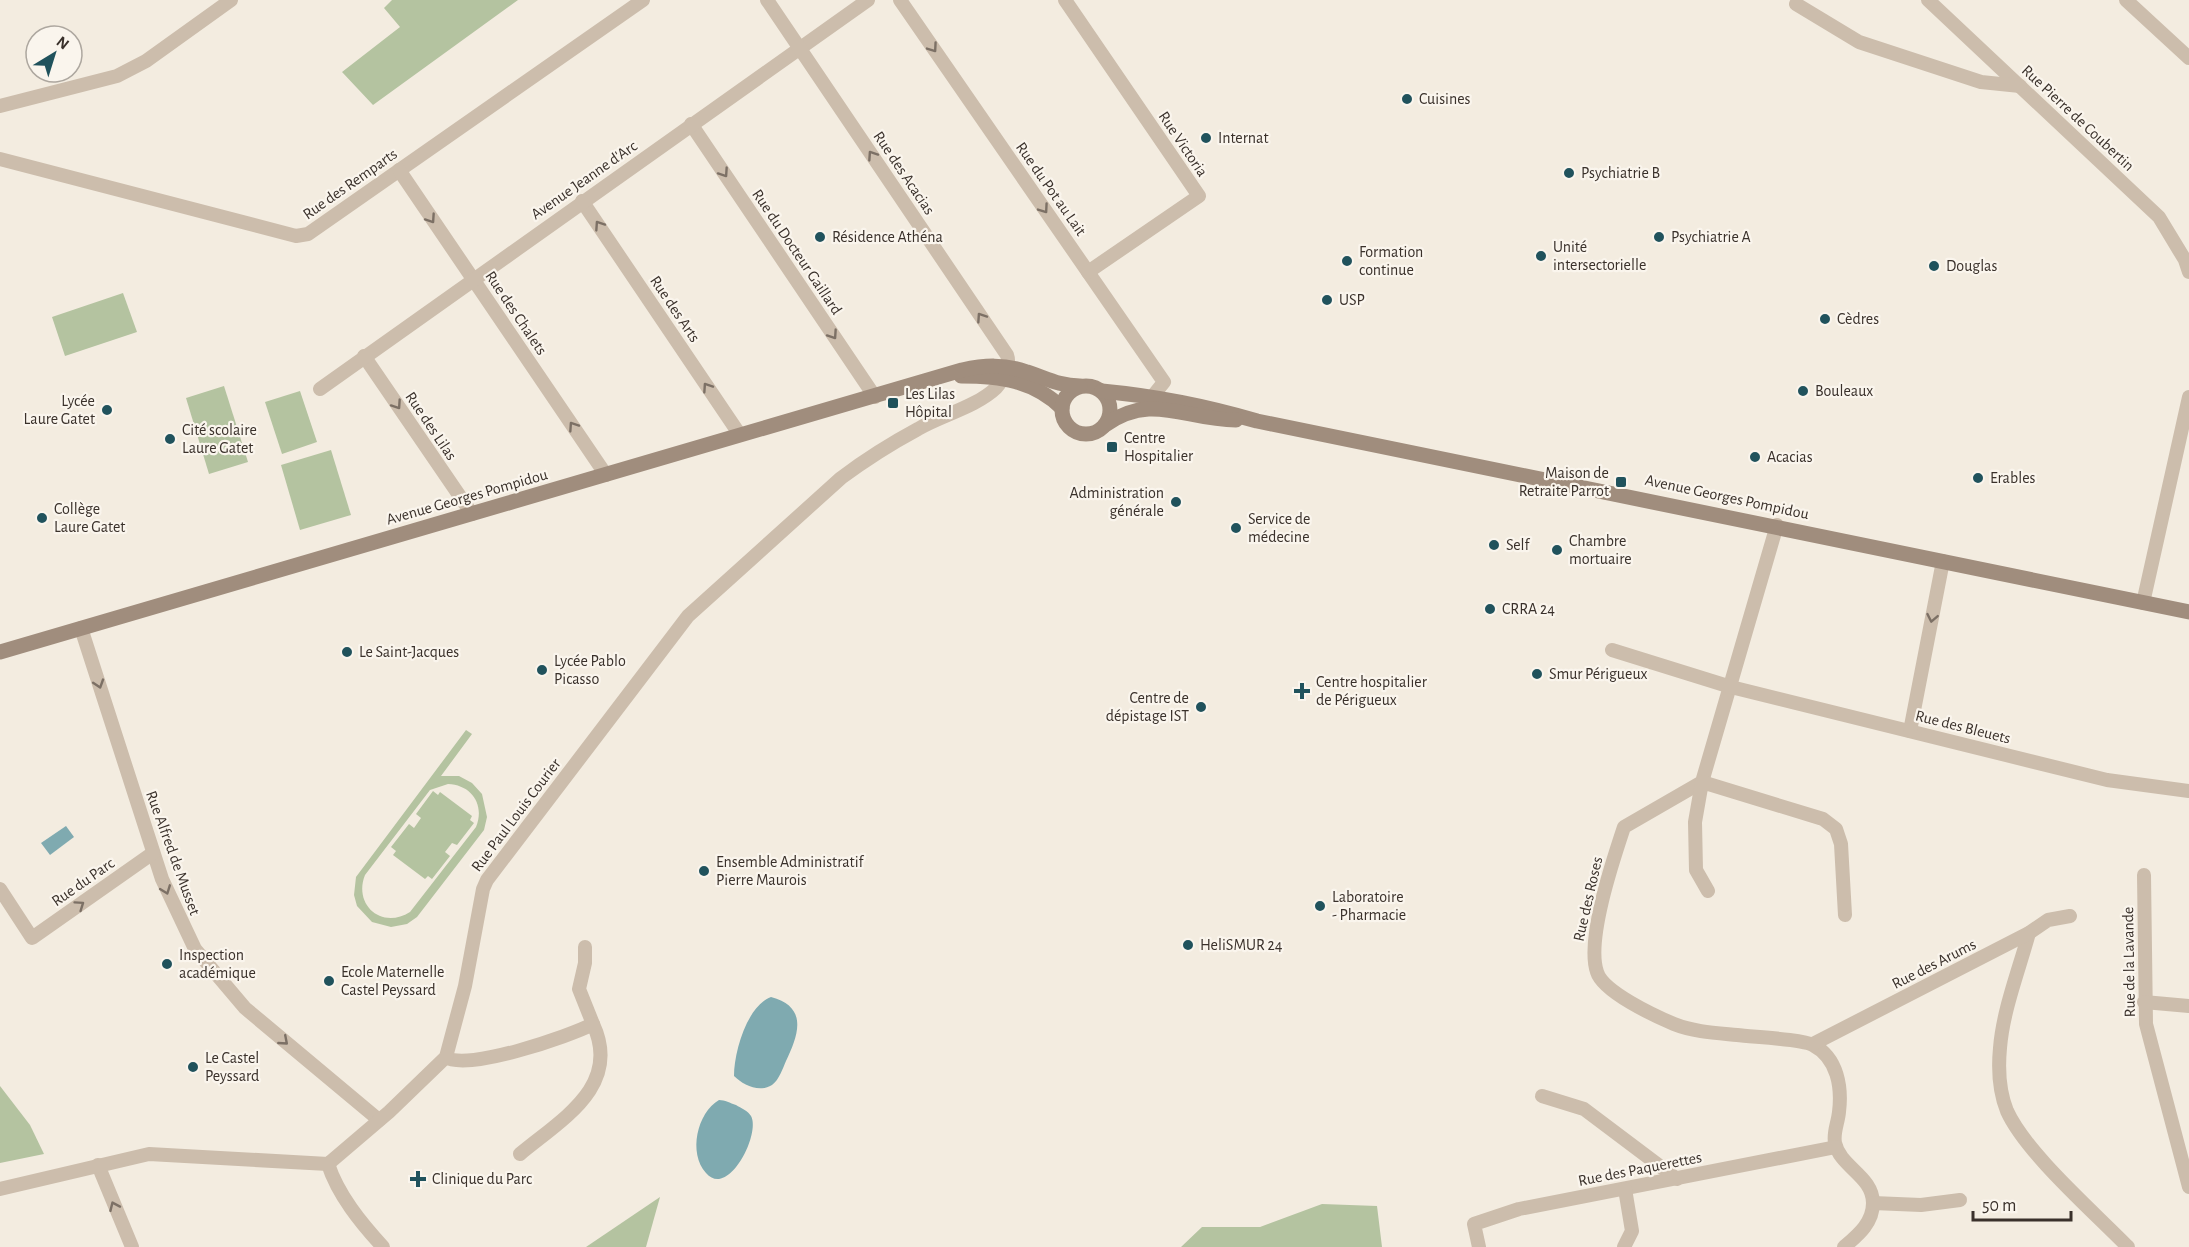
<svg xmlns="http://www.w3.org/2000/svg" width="2189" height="1247" viewBox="0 0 2189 1247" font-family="'Alegreya Sans',sans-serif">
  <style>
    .green { fill: #b4c3a0; fill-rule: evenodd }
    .water { fill: #7faab0 }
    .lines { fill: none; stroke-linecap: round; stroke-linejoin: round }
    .minor { stroke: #ccbdac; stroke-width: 14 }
    .secondary { stroke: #a08d7d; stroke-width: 15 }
    .oneway { stroke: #7c7065 }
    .poi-dot { fill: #20525c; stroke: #faf5ed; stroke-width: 2 }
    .labels { text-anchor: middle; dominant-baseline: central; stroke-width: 4.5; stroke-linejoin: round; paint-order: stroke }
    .poi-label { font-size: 16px; fill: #3a312b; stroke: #faf5ed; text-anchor: start }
    .street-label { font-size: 16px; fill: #3a312b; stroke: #faf5ed }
  </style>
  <rect width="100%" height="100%" fill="#f3ece0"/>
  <!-- green -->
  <g class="green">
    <path d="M392,0H518L373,105L342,72L400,27L384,8Z"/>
    <path d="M123,293L137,332L65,356L52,317Z"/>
    <path d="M224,386L248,462L209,474L186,398Z"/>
    <path d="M300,391L317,442L282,454L265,402Z"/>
    <path d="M331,450L351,515L300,530L281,465Z"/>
    <path d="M466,730L472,734L441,776H459L472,783L482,794L487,817L484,830L417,917L407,924L391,927L372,922L357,906L354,895L356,877ZM448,784C472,785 485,805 476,827L410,912C382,930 353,905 365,875L430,790Z"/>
    <path d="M433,791L438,795L440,792L472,816L470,820L474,823L457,845L452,843L445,852L450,856L432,879L428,876L425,879L393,855L396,851L391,847L409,824L414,828L421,818L416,814Z"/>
    <path d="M0,1086L30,1125L44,1154L0,1163Z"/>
    <path d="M660,1197L646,1247H586Z"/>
    <path d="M1322,1204L1377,1206L1382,1247H1181L1202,1227H1260Z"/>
  </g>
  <!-- water -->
  <g class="water">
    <path d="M66,826L74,837L50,855L41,843Z"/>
    <path d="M771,997C809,1007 798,1036 786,1061C783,1068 779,1080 772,1085C759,1093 743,1085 734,1076C734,1052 747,1006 771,997Z"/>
    <path d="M719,1100C725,1100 730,1103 736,1105C741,1108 748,1111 751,1116C761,1134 728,1199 706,1173C688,1153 697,1113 719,1100Z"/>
  </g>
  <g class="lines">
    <!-- minor -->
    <g class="minor">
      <path d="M900,0L1164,382L1152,397"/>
      <path d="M1065,0L1199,196L1088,272"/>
      <path d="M1928,0L2159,217L2185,260L2189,272"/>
      <path d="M2126,0L2189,58"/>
      <path d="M1796,4L1859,42L1981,82L2020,86"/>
      <path d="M0,106L117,76L146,61L231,0"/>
      <path d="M691,124L875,397"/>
      <path d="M0,159L296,236L308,234L643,0"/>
      <path d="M399,170L606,475"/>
      <path d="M582,201L740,435"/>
      <path d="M364,356L472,514"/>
      <path d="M320,389L868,0"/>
      <path d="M1777,525L1702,782L1624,827C1613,860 1586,940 1597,972C1603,992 1655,1016 1674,1024C1694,1032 1716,1033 1737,1035C1752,1037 1802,1039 1813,1045C1838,1058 1842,1088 1839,1112C1838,1123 1833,1132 1835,1143C1840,1167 1873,1176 1873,1203C1873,1223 1858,1235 1844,1247"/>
      <path d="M2143,603L2189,397"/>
      <path d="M81,628L162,879L195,949L245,1008L379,1120"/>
      <path d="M1612,650L1731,687L2107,780L2189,791"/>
      <path d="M1910,731L1943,561"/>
      <path d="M2144,875L2146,1024L2189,1187"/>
      <path d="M0,889L32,938L153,853"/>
      <path d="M1708,891L1696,870L1695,822L1702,782L1823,819L1836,829L1841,844L1845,915"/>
      <path d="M2029,933C2019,970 2003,1010 2000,1048C1998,1069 1999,1091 2007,1111C2026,1153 2094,1212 2128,1247"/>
      <path d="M585,947V963L579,989L593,1024"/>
      <path d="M2144,1002L2189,1006"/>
      <path d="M1813,1044L2029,933L2048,920L2070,916"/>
      <path d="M446,1057C466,1072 570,1036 593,1024C622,1086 562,1119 520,1154"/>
      <path d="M1542,1096L1584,1109L1677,1179"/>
      <path d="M328,1164C338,1195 361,1223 383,1247"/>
      <path d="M98,1165L132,1247"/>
      <path d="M0,1189L149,1154L328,1164L389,1112L446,1057L465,986L483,889L487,880L688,616L841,478C865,460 892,443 918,429C942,415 976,407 996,388C1003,380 1011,366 1007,355L767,0"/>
      <path d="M1873,1203L1921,1205L1960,1200"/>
      <path d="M1479,1247L1474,1224L1519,1209L1836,1147"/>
      <path d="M1624,1247L1632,1231L1625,1189"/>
    </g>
    <!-- secondary -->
    <g class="secondary">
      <path d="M961,376C1000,376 1033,380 1062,408"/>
      <circle cx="1086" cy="410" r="24"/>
      <path d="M1102,391C1155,396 1206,406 1257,421L2189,612"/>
      <path d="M1105,425C1152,392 1185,420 1236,420"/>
      <path d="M0,652L962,370C985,365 1004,364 1027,372C1046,378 1059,386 1080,386"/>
    </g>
  </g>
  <!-- one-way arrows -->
  <defs><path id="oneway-chevron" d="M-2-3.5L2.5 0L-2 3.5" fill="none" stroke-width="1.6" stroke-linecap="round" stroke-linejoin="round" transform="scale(1.5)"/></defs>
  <g class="oneway">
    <use href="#oneway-chevron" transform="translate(933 48) rotate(55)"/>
    <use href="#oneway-chevron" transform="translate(872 155) rotate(-124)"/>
    <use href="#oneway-chevron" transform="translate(724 173) rotate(56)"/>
    <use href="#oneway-chevron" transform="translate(1044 209) rotate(55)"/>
    <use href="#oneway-chevron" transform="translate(431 219) rotate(56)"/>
    <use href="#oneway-chevron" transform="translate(599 225) rotate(-124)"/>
    <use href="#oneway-chevron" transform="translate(981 317) rotate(-124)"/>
    <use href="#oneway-chevron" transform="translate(833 335) rotate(56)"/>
    <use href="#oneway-chevron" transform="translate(707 387) rotate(-124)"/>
    <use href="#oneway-chevron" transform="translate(397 405) rotate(56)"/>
    <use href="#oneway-chevron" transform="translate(573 426) rotate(-124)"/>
    <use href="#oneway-chevron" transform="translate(1932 618) rotate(101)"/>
    <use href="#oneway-chevron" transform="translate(99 684) rotate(72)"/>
    <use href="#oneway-chevron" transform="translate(166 890) rotate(69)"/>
    <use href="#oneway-chevron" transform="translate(80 905) rotate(-35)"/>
    <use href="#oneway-chevron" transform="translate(284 1041) rotate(41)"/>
    <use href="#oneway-chevron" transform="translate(114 1206) rotate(-114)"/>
  </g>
  <!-- markers -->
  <g class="poi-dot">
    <circle cx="1407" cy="99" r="6"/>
    <circle cx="1206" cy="138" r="6"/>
    <circle cx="1569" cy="173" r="6"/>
    <circle cx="820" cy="237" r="6"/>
    <circle cx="1659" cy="237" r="6"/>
    <circle cx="1541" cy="256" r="6"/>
    <circle cx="1347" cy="261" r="6"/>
    <circle cx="1934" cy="266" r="6"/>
    <circle cx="1327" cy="300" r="6"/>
    <circle cx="1825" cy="319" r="6"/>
    <circle cx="1803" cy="391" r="6"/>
    <rect x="887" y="397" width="12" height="12" rx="3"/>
    <circle cx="107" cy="410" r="6"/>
    <circle cx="170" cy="439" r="6"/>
    <rect x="1106" y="441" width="12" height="12" rx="3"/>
    <circle cx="1755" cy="457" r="6"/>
    <circle cx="1978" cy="478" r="6"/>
    <rect x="1615" y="476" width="12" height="12" rx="3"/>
    <circle cx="1176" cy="502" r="6"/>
    <circle cx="42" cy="518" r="6"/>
    <circle cx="1236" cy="528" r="6"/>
    <circle cx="1494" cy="545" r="6"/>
    <circle cx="1557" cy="550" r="6"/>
    <circle cx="1490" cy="609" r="6"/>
    <circle cx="347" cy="652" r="6"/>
    <circle cx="542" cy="670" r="6"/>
    <circle cx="1537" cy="674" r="6"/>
    <path d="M1299 682h6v6h6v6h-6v6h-6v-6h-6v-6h6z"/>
    <circle cx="1201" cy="707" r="6"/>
    <circle cx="704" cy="871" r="6"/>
    <circle cx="1320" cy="906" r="6"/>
    <circle cx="1188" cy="945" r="6"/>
    <circle cx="167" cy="964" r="6"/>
    <circle cx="329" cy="981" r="6"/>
    <circle cx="193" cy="1067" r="6"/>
    <path d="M415 1170h6v6h6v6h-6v6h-6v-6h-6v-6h6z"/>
  </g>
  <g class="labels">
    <!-- poi labels -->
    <g class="poi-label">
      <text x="1419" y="99">Cuisines</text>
      <text x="1218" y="138">Internat</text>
      <text x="1581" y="173">Psychiatrie B</text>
      <text x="832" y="237">Résidence Athéna</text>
      <text x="1671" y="237">Psychiatrie A</text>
      <text x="1553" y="247">Unité<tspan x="1553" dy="18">intersectorielle</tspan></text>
      <text x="1359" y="252">Formation<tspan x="1359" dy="18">continue</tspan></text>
      <text x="1946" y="266">Douglas</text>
      <text x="1339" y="300">USP</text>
      <text x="1837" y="319">Cèdres</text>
      <text x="1815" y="391">Bouleaux</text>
      <text x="905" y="394">Les Lilas<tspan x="905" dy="18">Hôpital</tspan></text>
      <text x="95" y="401" text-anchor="end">Lycée<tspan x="95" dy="18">Laure Gatet</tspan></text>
      <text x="182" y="430">Cité scolaire<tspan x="182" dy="18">Laure Gatet</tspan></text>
      <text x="1124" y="438">Centre<tspan x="1124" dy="18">Hospitalier</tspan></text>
      <text x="1767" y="457">Acacias</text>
      <text x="1609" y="473" text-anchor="end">Maison de<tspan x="1609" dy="18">Retraite Parrot</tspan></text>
      <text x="1990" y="478">Erables</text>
      <text x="1164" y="493" text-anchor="end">Administration<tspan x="1164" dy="18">générale</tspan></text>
      <text x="54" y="509">Collège<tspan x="54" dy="18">Laure Gatet</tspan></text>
      <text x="1248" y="519">Service de<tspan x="1248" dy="18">médecine</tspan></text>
      <text x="1569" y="541">Chambre<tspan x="1569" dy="18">mortuaire</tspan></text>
      <text x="1506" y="545">Self</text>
      <text x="1502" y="609">CRRA 24</text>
      <text x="359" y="652">Le Saint-Jacques</text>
      <text x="554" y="661">Lycée Pablo<tspan x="554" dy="18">Picasso</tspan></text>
      <text x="1549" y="674">Smur Périgueux</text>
      <text x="1316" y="682">Centre hospitalier<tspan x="1316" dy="18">de Périgueux</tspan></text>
      <text x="1189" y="698" text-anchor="end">Centre de<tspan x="1189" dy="18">dépistage IST</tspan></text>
      <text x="716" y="862">Ensemble Administratif<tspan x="716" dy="18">Pierre Maurois</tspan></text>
      <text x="1332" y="897">Laboratoire<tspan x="1332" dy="18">- Pharmacie</tspan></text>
      <text x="1200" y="945">HeliSMUR 24</text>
      <text x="179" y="955">Inspection<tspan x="179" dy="18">académique</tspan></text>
      <text x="341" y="972">Ecole Maternelle<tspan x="341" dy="18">Castel Peyssard</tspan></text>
      <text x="205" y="1058">Le Castel<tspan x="205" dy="18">Peyssard</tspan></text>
      <text x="432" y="1179">Clinique du Parc</text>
    </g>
    <!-- street labels -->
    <g class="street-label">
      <text transform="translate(2078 118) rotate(43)">Rue Pierre de Coubertin</text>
      <text transform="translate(1183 144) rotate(56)">Rue Victoria</text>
      <text transform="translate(904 173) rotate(56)">Rue des Acacias</text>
      <text transform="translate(584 180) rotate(-35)">Avenue Jeanne d'Arc</text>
      <text transform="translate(350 184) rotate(-35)">Rue des Remparts</text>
      <text transform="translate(1051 189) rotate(55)">Rue du Pot au Lait</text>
      <text transform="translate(797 252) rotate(56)">Rue du Docteur Gaillard</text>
      <text transform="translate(675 309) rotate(56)">Rue des Arts</text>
      <text transform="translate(516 313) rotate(56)">Rue des Chalets</text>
      <text transform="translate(431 426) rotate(56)">Rue des Lilas</text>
      <text transform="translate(467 497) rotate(-16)">Avenue Georges Pompidou</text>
      <text transform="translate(1727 497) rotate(12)">Avenue Georges Pompidou</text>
      <text transform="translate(1963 727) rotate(14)">Rue des Bleuets</text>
      <text transform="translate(516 815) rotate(-53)">Rue Paul Louis Courier</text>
      <text transform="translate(173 853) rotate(70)">Rue Alfred de Musset</text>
      <text transform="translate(83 882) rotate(-35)">Rue du Parc</text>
      <text transform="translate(1588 899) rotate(-77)">Rue des Roses</text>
      <text transform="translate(2129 962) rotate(-91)">Rue de la Lavande</text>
      <text transform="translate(1934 964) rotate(-27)">Rue des Arums</text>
      <text transform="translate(1640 1169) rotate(-11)">Rue des Paquerettes</text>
    </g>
  </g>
  <!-- north arrow -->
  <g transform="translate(54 54) rotate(38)"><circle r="28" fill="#faf5ed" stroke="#ada79f" stroke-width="1.5"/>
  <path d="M0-4.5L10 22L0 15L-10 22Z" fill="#20525c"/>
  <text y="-9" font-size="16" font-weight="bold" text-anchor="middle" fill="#3a312b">N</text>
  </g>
  <!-- scale -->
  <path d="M1973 1211v9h98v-9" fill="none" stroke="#3a312b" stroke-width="3"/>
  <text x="1982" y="1211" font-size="18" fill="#3a312b" stroke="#faf5ed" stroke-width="4.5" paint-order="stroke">50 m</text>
</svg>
